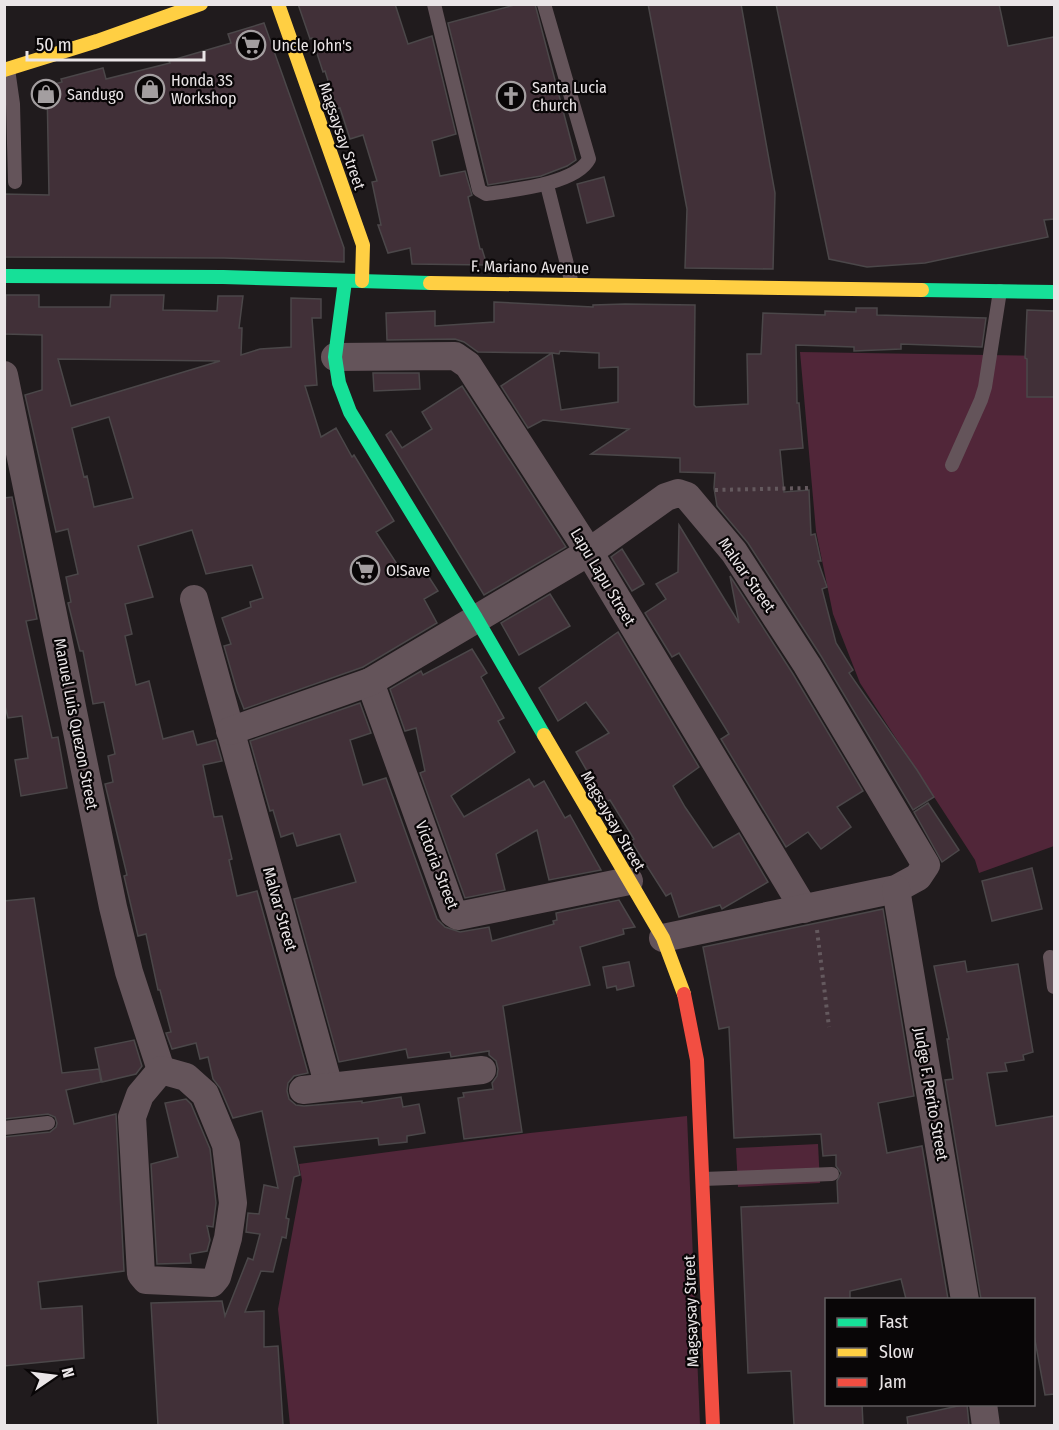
<svg xmlns="http://www.w3.org/2000/svg" width="1059" height="1430" viewBox="0 0 1059 1430" font-family="'Fira Sans Condensed',sans-serif">
  <style>
    .green { fill: #512639 }
    .building { fill: #413038; stroke: #4b4749; stroke-width: 1.5; fill-rule: evenodd }
    .lines { fill: none; stroke-linecap: round; stroke-linejoin: round }
    .path { stroke: #64595e; stroke-width: 4; stroke-dasharray: 3 4.5; stroke-linecap: butt }
    .lane { stroke: #64545a; stroke-width: 14 }
    .street { stroke: #64545a; stroke-width: 28 }
    .fast { stroke: #16e098; stroke-width: 14 }
    .slow { stroke: #ffcf43; stroke-width: 14 }
    .jam { stroke: #f24e42; stroke-width: 14 }
    .labels { text-anchor: middle; dominant-baseline: central; stroke-width: 4.5; stroke-linejoin: round; paint-order: stroke }
    .poi-label { font-size: 16px; fill: #eae5e7; stroke: #090607; text-anchor: start }
    .street-label { font-size: 16px; fill: #eae5e7; stroke: #090607 }
  </style>
  <rect width="100%" height="100%" fill="#201b1d"/>
  <!-- green -->
  <g class="green">
    <path d="M800,352L1054,356V846L979,873L975,860L860,683L833,614L816,531Z"/>
    <path d="M687,1116L700,1425H290L278,1309L302,1180L299,1164L530,1133Z"/>
    <path d="M818,1144L820,1183L738,1187L736,1148Z"/>
  </g>
  <!-- building -->
  <g class="building">
    <path d="M298,4H395L408,44L432,36L456,134L432,141L440,176L465,171L472,195L468,197L480,249H482L487,265L412,264L410,248L388,253L378,225H381L372,182L377,181L363,135L350,139L340,108L337,109L325,71L323,72L312,38L310,39Z"/>
    <path d="M518,4H535L576,160L567,166L541,176L488,185L448,23Z"/>
    <path d="M648,4H741L775,193L773,269L685,268L687,209Z"/>
    <path d="M776,4H999L1008,46L1054,37V219L1044,220L1048,237L925,263L867,267L829,259Z"/>
    <path d="M264,23L344,248V262L224,258L4,257V194L49,195L47,86L62,82L61,79L103,68L106,79L170,63L169,61L231,43L228,34Z"/>
    <path d="M604,177L614,216L587,223L577,184Z"/>
    <path d="M6,295H39V307H110L111,295H164L163,310L217,311L218,296H243L239,328H242L241,355L260,349L291,347V298L321,299V318H312L317,385L305,386L321,437L336,428L352,457L354,455L394,521L376,532L406,578L423,568L438,591L424,599L437,623L363,667L244,709L237,691L224,646L231,644L222,618L251,607L250,602L263,598L252,565L206,574L192,530L138,546L153,597L125,604L132,634L125,636L136,685L149,681L163,739L193,731L197,745L216,740L222,761L203,765L214,817L222,816L232,859L229,860L237,896L257,891L308,1073L294,1076L288,1083L287,1091L289,1099L296,1105L304,1106L362,1101V1103L401,1097L403,1107L419,1104L425,1133L407,1136V1142L379,1145L378,1138L294,1147L300,1175L294,1177L286,1218L289,1219L286,1238L282,1237L273,1272L261,1271L245,1312L264,1311V1347L278,1346L283,1425H158L151,1303L222,1301L225,1316L248,1258L253,1260L260,1234L246,1232L248,1213L259,1214L264,1185L278,1188L262,1111L233,1118L220,1088L213,1079L208,1057L200,1059L196,1043L172,1049L166,1033L171,1032L160,990H158L146,934L138,936L124,876L127,875L105,784L113,782L108,756L115,754L104,702L93,704L83,651H80L68,603L71,602L66,577L78,574L68,529L56,532L25,395L42,390V335L5,334ZM58,359L220,361L71,406ZM109,417L133,498L94,507L87,476L84,477L72,428Z"/>
    <path d="M494,302L593,307V305L625,304L695,305L694,405L696,407L748,404L747,354H761L763,313L825,315V311L856,312V308H877V315L986,318L982,347L901,344V349L854,351V347L796,345L797,403H799L803,448L780,450L784,492L809,490L811,535L815,534L821,561H818L827,587L822,589L836,643L853,670L849,673L917,770L934,797L913,810L821,656L748,543L717,506L714,488L715,473L680,472V458L591,454L629,429L543,420L528,428L501,386L552,353L478,352L464,342L455,339L387,340L386,313L435,311V326L494,322ZM560,351L599,353V368L618,367V402L561,410L552,353L559,354Z"/>
    <path d="M1027,310L1054,311V397H1027V359L1025,358Z"/>
    <path d="M373,373H419L420,389L374,391Z"/>
    <path d="M462,386L566,547L484,595L386,435L391,431L402,448L432,429L422,412Z"/>
    <path d="M12,497L37,619L26,621L52,738L58,737L67,788L21,796L15,760L28,758L22,716L8,718L4,702V498Z"/>
    <path d="M679,525L739,623L730,576L793,674L863,791L837,807L851,827L821,849L808,832L786,847L721,739L729,734L679,653L672,657L645,613L666,599L656,584L678,572Z"/>
    <path d="M622,549L644,584L632,591L611,557Z"/>
    <path d="M550,594L570,626L519,655L501,623Z"/>
    <path d="M618,632L699,767L673,786L685,807L713,848L739,833L768,882L722,909L720,905L679,917L671,893L666,896L631,841L634,839L610,800L605,802L576,752L609,733L586,702L558,721L539,688Z"/>
    <path d="M472,649L487,673L481,677L504,718L498,721L515,752L451,796L464,817L529,779L534,787L544,781L565,818L570,815L601,870L549,880L537,830L496,854L505,890L465,898L420,773L425,771L416,728L405,731L390,689L421,671L423,675Z"/>
    <path d="M360,703L371,733L350,740L363,785L386,778L437,919L445,927L460,932L489,927L492,941L554,924L553,921L557,920L556,913L619,900L635,927L623,929L624,934L580,947L590,985L503,1006L522,1132L464,1139L458,1098L464,1097L463,1093L493,1089L492,1083L497,1076L498,1069L496,1061L489,1055V1051L451,1057L450,1052L408,1058L406,1049L339,1062L294,899L356,882L340,834L297,846L293,833L281,837L273,810L270,811L250,741Z"/>
    <path d="M928,803L959,850L942,862L914,812Z"/>
    <path d="M1032,868L1042,909L992,921L982,881Z"/>
    <path d="M34,898L62,1073L99,1069L101,1082L66,1090L74,1124L116,1114L124,1271L38,1282L41,1309L82,1306L84,1358L4,1366V1137L50,1132L56,1127L57,1123L55,1117L48,1114L4,1119V901Z"/>
    <path d="M883,909L914,1096L878,1103L887,1153L922,1146L948,1299H906L901,1279L850,1291V1299H826V1404H862L863,1425H794L791,1371L748,1373L741,1207L838,1203L837,1181L841,1173L836,1166V1155L823,1156L821,1134L734,1138L729,1027L719,1029L703,947Z"/>
    <path d="M965,961L967,972L1018,964L1033,1052L1023,1055L1024,1060L1005,1063L1007,1071L987,1073L996,1126L1054,1116V1394L1045,1395L1034,1335V1299H981L945,1080L953,1079L947,1039H949L934,966Z"/>
    <path d="M629,962L634,986L617,990L616,986L607,988L603,967Z"/>
    <path d="M134,1040L142,1066L136,1074L102,1082L95,1048Z"/>
    <path d="M186,1099L191,1104L210,1149L216,1203L213,1227L207,1226L210,1240L207,1251L190,1254L191,1263L157,1264L151,1164L178,1157L165,1103Z"/>
    <path d="M967,1404L969,1425H908L907,1417Z"/>
  </g>
  <g class="lines">
    <!-- path -->
    <g class="path">
      <path d="M715,490L808,488"/>
      <path d="M817,930L829,1027"/>
    </g>
    <!-- lane -->
    <g class="lane">
      <path d="M434,4L479,190L486,194C513,190 576,184 589,159L544,4"/>
      <path d="M8,69L13,104L15,182"/>
      <path d="M547,185L572,284"/>
      <path d="M952,465L981,400L985,387L1000,291"/>
      <path d="M1050,957L1054,987"/>
      <path d="M4,1128L48,1123"/>
      <path d="M703,1179L832,1174"/>
    </g>
    <!-- street -->
    <g class="street">
      <path d="M335,357L455,356L468,365L589,552L804,909"/>
      <path d="M4,375L113,907L129,972L161,1070"/>
      <path d="M194,599L329,1087"/>
      <path d="M370,682L453,913L458,916L629,881"/>
      <path d="M230,731L370,682L589,552L666,497L678,493L687,496L734,552L807,665L926,865L918,877L896,889L663,938"/>
      <path d="M896,889L965,1300"/>
      <path d="M161,1070L186,1077L205,1094L226,1145L233,1203L228,1238L217,1277L212,1283L146,1280L141,1274L132,1117L140,1095Z"/>
      <path d="M303,1090L482,1070"/>
      <path d="M983,1404L986,1426"/>
    </g>
    <!-- fast -->
    <g class="fast">
      <path d="M4,276L223,277L430,283"/>
      <path d="M345,281L335,357L339,383L350,412L476,618L544,735"/>
      <path d="M922,290L1054,292"/>
    </g>
    <!-- slow -->
    <g class="slow">
      <path d="M278,4L363,245L362,281"/>
      <path d="M4,70L97,41L201,4"/>
      <path d="M430,283L922,290"/>
      <path d="M544,735L663,938L684,994"/>
    </g>
    <!-- jam -->
    <path class="jam" d="M684,994L697,1060L713,1426"/>
  </g>
  <!-- icons -->
  <defs>
    <g id="supermarket-ring" transform="scale(1.5)"><circle r="9.5" fill="#090607" stroke="#a39ea0" stroke-width="1.5"/><path d="M-6-5.5h2.5l.6 2H6L4.5 2H-2.5L-4.4-4H-6ZM-1.5 3.2a1.3 1.3 0 1 0 .1 0ZM3 3.2a1.3 1.3 0 1 0 .1 0Z" fill="#a39ea0"/></g>
    <g id="shop-ring" transform="scale(1.5)"><circle r="9.5" fill="#090607" stroke="#a39ea0" stroke-width="1.5"/><path d="M-5-2.5h2.3a2.7 3.5 0 0 1 5.4 0H5L5.5 6h-11ZM-1.5-2.5h3a1.5 2.3 0 0 0-3 0Z" fill="#a39ea0"/></g>
    <g id="church-ring" transform="scale(1.5)"><circle r="9.5" fill="#090607" stroke="#a39ea0" stroke-width="1.5"/><path d="M-1.2-6h2.4v3.5h3.3v2.4h-3.3V6h-2.4V-.1h-3.3v-2.4h3.3Z" fill="#a39ea0"/></g>
  </defs>
  <g fill-rule="evenodd">
    <use href="#supermarket-ring" x="251" y="45"/>
    <use href="#shop-ring" x="150" y="89"/>
    <use href="#shop-ring" x="46" y="94"/>
    <use href="#church-ring" x="511" y="96"/>
    <use href="#supermarket-ring" x="365" y="570"/>
  </g>
  <g class="labels">
    <!-- poi labels -->
    <g class="poi-label">
      <text x="272" y="45">Uncle John's</text>
      <text x="171" y="80">Honda 3S<tspan x="171" dy="18">Workshop</tspan></text>
      <text x="532" y="87">Santa Lucia<tspan x="532" dy="18">Church</tspan></text>
      <text x="67" y="94">Sandugo</text>
      <text x="386" y="570">O!Save</text>
    </g>
    <!-- street labels -->
    <g class="street-label">
      <text transform="translate(342 136) rotate(71)">Magsaysay Street</text>
      <text transform="translate(530 267) rotate(1)">F. Mariano Avenue</text>
      <text transform="translate(747 575) rotate(55)">Malvar Street</text>
      <text transform="translate(603 577) rotate(59)">Lapu Lapu Street</text>
      <text transform="translate(76 724) rotate(79)">Manuel Luis Quezon Street</text>
      <text transform="translate(613 821) rotate(60)">Magsaysay Street</text>
      <text transform="translate(437 865) rotate(69)">Victoria Street</text>
      <text transform="translate(280 909) rotate(74)">Malvar Street</text>
      <text transform="translate(931 1094) rotate(80)">Judge F. Perito Street</text>
      <text transform="translate(691 1311) rotate(-92)">Magsaysay Street</text>
    </g>
  </g>
  <!-- border -->
  <rect width="1059" height="1430" fill="none" stroke="#eae5e7" stroke-width="12"/>
  <!-- legend -->
  <rect x="825" y="1298" width="210" height="108" fill="#090607" stroke="#635f61" stroke-width="1.5"/>
  <rect x="837" y="1318" width="30" height="9" fill="#16e098" stroke="#635f61" stroke-width="1.5"/>
  <text x="879" y="1328" font-size="18" fill="#eae5e7">Fast</text>
  <rect x="837" y="1348" width="30" height="9" fill="#ffcf43" stroke="#635f61" stroke-width="1.5"/>
  <text x="879" y="1358" font-size="18" fill="#eae5e7">Slow</text>
  <rect x="837" y="1378" width="30" height="9" fill="#f24e42" stroke="#635f61" stroke-width="1.5"/>
  <text x="879" y="1388" font-size="18" fill="#eae5e7">Jam</text>
  <!-- north arrow -->
  <g transform="translate(54 1376) rotate(76)" stroke="#090607" stroke-width="4.5" paint-order="stroke">
  <path d="M0-4.5L10 22L0 15L-10 22Z" fill="#eae5e7"/>
  <text y="-9" font-size="16" font-weight="bold" text-anchor="middle" fill="#eae5e7">N</text>
  </g>
  <!-- scale -->
  <path d="M27 51v9h177v-9" fill="none" stroke="#eae5e7" stroke-width="3"/>
  <text x="36" y="51" font-size="18" fill="#eae5e7" stroke="#090607" stroke-width="4.5" paint-order="stroke">50 m</text>
</svg>
